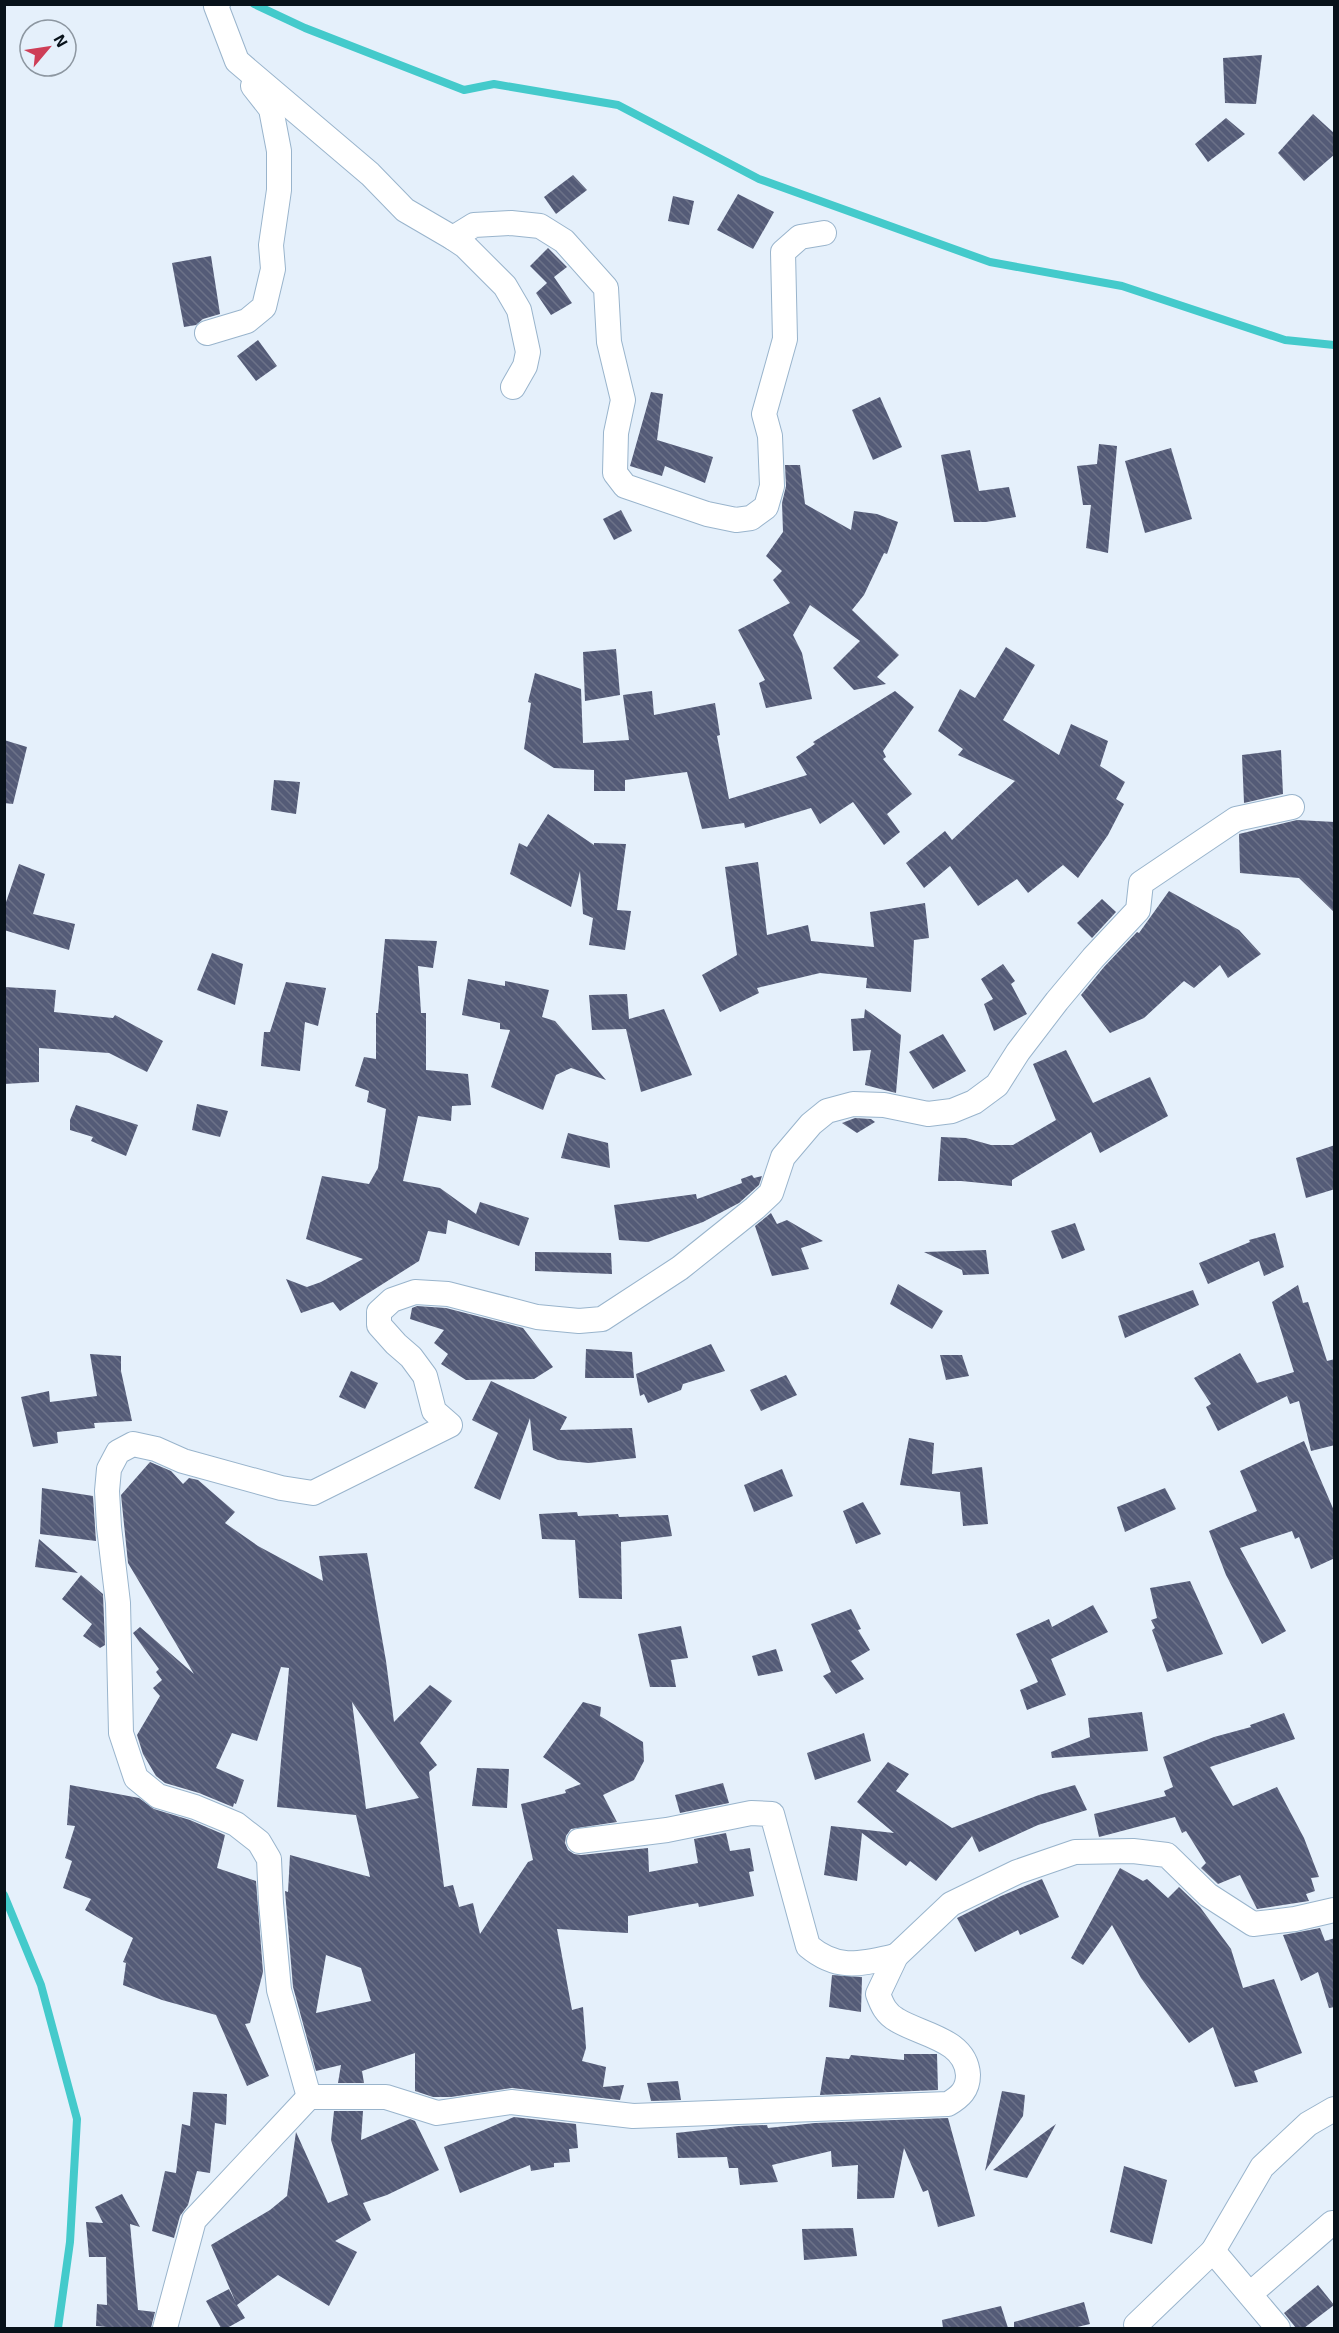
<svg xmlns="http://www.w3.org/2000/svg" width="1339" height="2333" viewBox="0 0 1339 2333" font-family="'Exo 2',sans-serif">
  <style>
    .lines { fill: none; stroke-linecap: round; stroke-linejoin: round }
    .stream { stroke: #44cacb; stroke-width: 8 }
    .building { fill: url(#building-back-hatch); fill-rule: evenodd }
    .street-casing { stroke: #99b4cc; stroke-width: 26 }
    .street { stroke: #fff; stroke-width: 24 }
  </style>
  <defs>
    <pattern id="building-back-hatch" width="6" height="6" patternUnits="userSpaceOnUse" patternTransform="scale(1.5)"><rect width="6" height="6" fill="#545b77"/><path d="M-1 5l2 2M0 0l6 6M5-1l2 2" fill="none" stroke="#6c7288"/></pattern>
  </defs>
  <rect width="100%" height="100%" fill="#e5f0fb"/>
  <g class="lines">
    <!-- stream -->
    <g class="stream">
      <path d="M254,4L305,28L464,90L494,84L618,105L759,179L990,262L1122,286L1285,340L1334,345"/>
      <path d="M4,1895L41,1985L77,2119L70,2242L58,2328"/>
    </g>
  </g>
  <!-- building -->
  <g class="building">
    <path d="M1262,55L1256,104L1225,103L1223,58Z"/>
    <path d="M1313,114L1335,134V154L1304,181L1278,153Z"/>
    <path d="M1226,118L1245,134L1208,162L1195,144Z"/>
    <path d="M573,175L587,190L556,214L544,197Z"/>
    <path d="M738,194L774,212L753,249L717,230Z"/>
    <path d="M673,196L694,201L689,225L668,221Z"/>
    <path d="M548,248L567,267L554,277L572,303L551,315L536,293L547,283L530,266Z"/>
    <path d="M211,256L220,314L203,319L196,325L184,327L172,263Z"/>
    <path d="M258,340L277,366L256,381L237,356Z"/>
    <path d="M651,392L663,394L657,440L713,457L705,483L665,466L662,476L630,466Z"/>
    <path d="M880,397L902,447L873,460L852,410Z"/>
    <path d="M1099,444L1117,446L1108,553L1086,548L1091,505H1083L1077,466L1097,464Z"/>
    <path d="M1171,448L1192,519L1145,533L1125,461Z"/>
    <path d="M970,450L979,491L1009,487L1016,517L986,522H954L941,455Z"/>
    <path d="M785,465H800L805,504L851,530L854,511L877,514L898,522L887,554L884,553L864,595L852,610L899,655L877,677L886,684L854,690L833,668L860,641L810,605L793,635L802,653L812,699L766,708L759,683L765,680L738,630L790,603L773,580L782,571L766,556L783,532L782,503L786,486Z"/>
    <path d="M621,510L632,531L614,540L603,519Z"/>
    <path d="M1006,647L1035,665L1003,720L1059,755L1071,724L1108,741L1100,766L1125,782L1116,799L1124,804L1108,835L1078,878L1063,865L1028,893L1017,879L978,906L950,866L924,888L906,863L945,831L952,840L1015,781L958,755L963,749L938,731L960,689L975,698Z"/>
    <path d="M616,649L620,695L585,701L583,652Z"/>
    <path d="M535,673L581,689L583,743L629,740L623,695L652,691L654,715L715,703L720,735L717,736L729,799L807,775L796,757L815,744L813,742L895,691L914,707L883,751L886,757L883,759L912,794L887,814L900,832L884,845L853,802L820,824L811,808L745,828L744,823L702,829L687,772L625,780V791H594V770L554,768L524,749L531,703L528,702Z"/>
    <path d="M4,740L27,747L13,804L4,803Z"/>
    <path d="M1281,750L1283,794L1244,803L1242,755Z"/>
    <path d="M274,780L300,782L296,814L271,810Z"/>
    <path d="M548,814L594,845V843L626,844L617,910L631,911L625,950L589,945L593,918L583,914L580,871L571,907L510,874L519,843L527,847Z"/>
    <path d="M1297,820L1335,822V913L1299,878L1240,873L1239,834Z"/>
    <path d="M758,862L767,935L808,925L811,941L874,947L870,912L925,903L929,938L914,940L911,992L866,988L867,978L820,973L757,988L759,993L720,1012L702,975L737,955L725,867Z"/>
    <path d="M19,864L45,874L33,914L75,924L69,950L4,930V908Z"/>
    <path d="M1169,891L1239,930L1261,954L1228,978L1220,965L1194,988L1184,981L1144,1018L1110,1033L1081,995L1104,967L1137,932L1139,933Z"/>
    <path d="M1102,899L1116,912L1092,938L1077,923Z"/>
    <path d="M385,939L437,941L433,968L418,966L421,1013H426V1070L468,1074L471,1105L452,1106L451,1121L418,1116L403,1181L440,1188L476,1214L480,1202L529,1218L519,1246L448,1220L446,1234L428,1231L419,1261L340,1311L333,1302L301,1313L286,1279L307,1287L321,1282L363,1259L306,1239L322,1176L369,1184L378,1168L386,1109L367,1102L369,1091L355,1086L364,1057L376,1059V1013H378Z"/>
    <path d="M212,953L243,964L235,1005L197,990Z"/>
    <path d="M1003,964L1015,981L1011,984L1027,1014L994,1031L984,1004L993,999L981,979Z"/>
    <path d="M468,979L505,986V981L549,990L542,1017L555,1021L606,1080L571,1068L556,1075L543,1110L491,1087L510,1030L500,1029V1023L462,1015Z"/>
    <path d="M286,982L326,988L318,1026L305,1022L300,1071L261,1066L264,1032H270Z"/>
    <path d="M4,987L56,990L54,1012L113,1018L115,1015L163,1041L147,1072L109,1053L39,1048V1082L4,1084Z"/>
    <path d="M627,994L629,1019L664,1009L692,1075L641,1092L626,1029L592,1030L589,995Z"/>
    <path d="M865,1009L901,1035L896,1093L865,1085L871,1050L853,1051L851,1019L864,1018Z"/>
    <path d="M943,1034L966,1071L933,1089L909,1052Z"/>
    <path d="M1066,1050L1093,1103L1150,1077L1168,1116L1100,1153L1091,1132L1012,1180V1186L961,1181H938L941,1137L966,1138L991,1145H1013L1056,1120L1033,1064Z"/>
    <path d="M197,1104L228,1111L220,1137L192,1130Z"/>
    <path d="M76,1105L138,1125L126,1156L91,1141L93,1137L70,1130V1120Z"/>
    <path d="M855,1118L871,1119L875,1122L857,1133L842,1123Z"/>
    <path d="M568,1133L608,1143L610,1168L561,1158Z"/>
    <path d="M1335,1145V1189L1306,1198L1296,1158Z"/>
    <path d="M752,1175L754,1178L762,1176L759,1185L739,1203L703,1222L648,1242L619,1240L614,1205L696,1194L697,1199L742,1183L741,1179Z"/>
    <path d="M771,1213L777,1224L787,1220L823,1241L801,1248L809,1269L772,1276L755,1226Z"/>
    <path d="M1075,1223L1085,1250L1062,1259L1051,1231Z"/>
    <path d="M1275,1233L1284,1267L1264,1276L1259,1261L1208,1284L1199,1263L1250,1242L1249,1240Z"/>
    <path d="M986,1250L989,1274L963,1275L962,1270L924,1252Z"/>
    <path d="M535,1252L611,1253L612,1274L535,1271Z"/>
    <path d="M898,1284L943,1311L932,1329L890,1304Z"/>
    <path d="M1298,1285L1303,1303L1308,1302L1327,1361L1335,1359V1445L1311,1451L1299,1401L1290,1404L1287,1396L1218,1431L1206,1407L1211,1404L1194,1378L1240,1353L1257,1383L1294,1372L1272,1302Z"/>
    <path d="M1193,1290L1199,1305L1125,1338L1118,1316Z"/>
    <path d="M417,1306L446,1308L523,1328L553,1367L534,1379L466,1380L441,1364L448,1354L434,1343L444,1330L410,1319L412,1308Z"/>
    <path d="M711,1344L725,1371L683,1384L681,1390L648,1403L644,1394L640,1396L636,1374Z"/>
    <path d="M586,1349L632,1352L634,1378H585Z"/>
    <path d="M90,1354L121,1356V1371L132,1421L94,1423L95,1428L57,1432L58,1443L33,1447L21,1397L49,1391L50,1402L97,1396Z"/>
    <path d="M940,1355H962L969,1376L946,1380Z"/>
    <path d="M351,1371L378,1383L365,1409L339,1397Z"/>
    <path d="M786,1375L797,1395L761,1411L750,1390Z"/>
    <path d="M491,1381L567,1417L560,1430L632,1428L636,1458L589,1463L558,1460L533,1450L530,1418L500,1500L474,1488L498,1433L472,1420Z"/>
    <path d="M909,1438L934,1443L932,1474L982,1467L988,1524L963,1526L960,1492L900,1485Z"/>
    <path d="M1304,1441L1335,1513V1558L1311,1569L1299,1537L1295,1539L1292,1531L1240,1548L1286,1631L1262,1644L1226,1575L1209,1531L1257,1511L1240,1471Z"/>
    <path d="M150,1462L171,1471L183,1484L189,1478L198,1480L235,1512L225,1523L258,1546L323,1581L319,1556L367,1553L386,1661L394,1722L430,1685L452,1701L420,1743L437,1765L429,1772L444,1887L453,1885L459,1907L473,1903L480,1934L528,1862L533,1860L521,1804L566,1793L565,1790L581,1784L543,1757L583,1702L601,1707L600,1716L643,1742L644,1761L634,1780L603,1795L617,1822L571,1829L566,1836L565,1843L568,1850L574,1854L581,1855L648,1848L649,1872L698,1863L694,1839L726,1833L730,1851L750,1848L754,1871L749,1872L754,1896L699,1907L698,1903L628,1916V1933L557,1929L572,2010L583,2007L586,2048L582,2061L606,2067L603,2087L624,2085L620,2100L512,2088L451,2097H433L415,2091V2053L362,2071L364,2083H338L341,2065L316,2071L293,1987L285,1891L288,1892L290,1855L370,1877L356,1815L277,1807L289,1668L281,1667L257,1741L232,1733L216,1768L244,1780L236,1804L234,1803L233,1807L199,1793L165,1783L156,1776L143,1754L137,1735L160,1696L153,1688L162,1680L156,1672L159,1669L133,1633L140,1627L194,1674L128,1563L121,1495ZM352,1702L401,1773L419,1798L366,1809ZM326,1955L361,1968L371,2001L316,2013Z"/>
    <path d="M782,1469L793,1496L754,1512L744,1485Z"/>
    <path d="M42,1488L93,1496L96,1541L40,1534Z"/>
    <path d="M1165,1488L1176,1509L1125,1532L1117,1507Z"/>
    <path d="M863,1502L881,1534L856,1544L843,1511Z"/>
    <path d="M577,1512L578,1516L618,1514L619,1517L668,1515L672,1536L621,1542L622,1599L579,1598L575,1540L542,1539L539,1514Z"/>
    <path d="M39,1539L78,1573L35,1567Z"/>
    <path d="M81,1575L103,1594L105,1645L100,1648L83,1636L92,1624L62,1599Z"/>
    <path d="M1190,1581L1223,1654L1167,1672L1152,1630L1155,1628L1151,1620L1157,1618L1150,1588Z"/>
    <path d="M1093,1605L1108,1632L1051,1659L1066,1695L1027,1710L1020,1690L1038,1682L1016,1634L1049,1619L1052,1627Z"/>
    <path d="M851,1609L861,1629L858,1630L870,1650L851,1661L864,1679L836,1694L823,1676L831,1672L811,1624Z"/>
    <path d="M681,1626L688,1658L671,1660L676,1687H650L638,1634Z"/>
    <path d="M776,1649L783,1671L758,1676L752,1656Z"/>
    <path d="M1142,1712L1148,1751L1052,1758L1051,1752L1090,1737L1088,1718Z"/>
    <path d="M1284,1713L1295,1739L1210,1767L1233,1806L1277,1787L1304,1838L1319,1877L1311,1878L1315,1891L1306,1894L1309,1901L1257,1909L1240,1875L1218,1884L1201,1868L1206,1863L1186,1831L1182,1833L1175,1817L1099,1837L1094,1814L1166,1796L1164,1791L1173,1787L1163,1757L1214,1737L1251,1727L1250,1725Z"/>
    <path d="M864,1733L871,1761L815,1780L807,1753Z"/>
    <path d="M888,1762L909,1774L896,1791L952,1828L1039,1795L1075,1785L1087,1810L1038,1825L979,1852L972,1836L936,1881L910,1861L906,1866L862,1833L857,1881L824,1875L831,1826L894,1833L857,1802Z"/>
    <path d="M477,1768L509,1769L507,1808L472,1806Z"/>
    <path d="M723,1783L729,1803L680,1813L675,1795Z"/>
    <path d="M70,1785L139,1798L154,1809L190,1820L225,1835L217,1868L256,1881L263,1972L250,2023L245,2024L269,2076L247,2086L216,2015L162,2000L123,1985L126,1963L123,1962L133,1938L85,1910L91,1899L63,1888L72,1861L65,1858L75,1826L67,1825Z"/>
    <path d="M1120,1868L1143,1881L1147,1879L1168,1898L1179,1887L1200,1907L1231,1949L1243,1988L1274,1979L1302,2053L1254,2071L1258,2082L1235,2087L1213,2027L1189,2043L1141,1978L1112,1925L1083,1965L1071,1958Z"/>
    <path d="M1042,1879L1059,1917L1020,1935L1018,1930L975,1952L957,1918L1001,1896Z"/>
    <path d="M1320,1928L1325,1941L1335,1938V2007L1329,2008L1318,1972L1301,1981L1283,1935Z"/>
    <path d="M832,1975L862,1977L861,2012L829,2007Z"/>
    <path d="M904,2054H937L938,2090L820,2095L826,2057L849,2059L851,2055L904,2060Z"/>
    <path d="M678,2081L681,2100L651,2101L647,2083Z"/>
    <path d="M1002,2091L1025,2095L1023,2116L985,2171Z"/>
    <path d="M193,2092L227,2094L226,2125L215,2123L210,2173L197,2171L188,2205L180,2216L174,2238L152,2231L165,2171L176,2173L182,2124L190,2126Z"/>
    <path d="M334,2111H363L361,2140L410,2119L415,2121L439,2170L387,2195L363,2203L371,2220L335,2241L357,2252L329,2306L278,2275L237,2305L245,2318L227,2328H221L206,2301L229,2289L236,2303L211,2245L270,2210L287,2196L296,2132L328,2203L348,2195L331,2140Z"/>
    <path d="M514,2117L576,2124L578,2148L569,2149L570,2162L554,2163V2167L531,2171L530,2165L460,2193L444,2147Z"/>
    <path d="M948,2118L975,2216L938,2227L928,2190L923,2192L904,2148L894,2198L857,2199L858,2165L832,2167L831,2151L772,2165L778,2182L740,2185L738,2168H729L727,2157L678,2158L676,2133L739,2126L767,2125L768,2128L815,2123Z"/>
    <path d="M1056,2124L1027,2178L993,2170Z"/>
    <path d="M1124,2166L1167,2180L1152,2244L1110,2232Z"/>
    <path d="M122,2194L140,2227L130,2224L138,2310L155,2312L151,2328H118L96,2326L97,2304L107,2305L106,2257H89L86,2222L103,2223L95,2207Z"/>
    <path d="M853,2228L857,2256L804,2260L802,2229Z"/>
    <path d="M1318,2285L1334,2305L1304,2328H1296L1284,2313Z"/>
    <path d="M1084,2302L1090,2324L1073,2328H1014V2322Z"/>
    <path d="M1001,2306L1008,2328H943L942,2320Z"/>
  </g>
  <g class="lines">
    <!-- street casing -->
    <g class="street-casing">
      <g id="street">
        <path d="M218,4L216,6L237,61L370,174L405,210L453,238L474,225L511,223L540,226L564,241L606,288L609,342L623,400L616,433L615,473L625,486L707,514L736,520L751,518L766,507L772,486L770,436L764,414L785,339L783,252L800,237L824,233"/>
        <path d="M453,238L465,246L505,286L519,310L528,352L525,366L513,387"/>
        <path d="M207,333L247,321L264,307L273,269L271,245L279,190V151L271,109L253,86"/>
        <path d="M579,1841L667,1830L751,1813L772,1814L808,1946C838,1971 860,1964 896,1956"/>
        <path d="M309,2097L279,1990L271,1903L269,1859L259,1842L236,1824L195,1807L158,1796L136,1778L121,1733L118,1603L109,1527L107,1491L109,1469L118,1452L133,1444L156,1449L183,1461L281,1488L313,1493L450,1425L434,1411L425,1376L411,1357L396,1344L379,1325V1312L392,1300L415,1292L448,1294L537,1317L579,1321L602,1319L680,1268L755,1208L771,1193L783,1157L811,1124L827,1111L853,1104L884,1105L928,1114L952,1111L974,1102L997,1085L1018,1052L1057,1001L1093,958L1138,910L1141,883L1236,819L1292,807"/>
        <path d="M1213,2251L1262,2167L1308,2124L1334,2109"/>
        <path d="M1250,2294L1332,2223L1334,2226"/>
        <path d="M1136,2325L1213,2251L1278,2328"/>
        <path d="M165,2328L194,2220L309,2097H386L437,2113L511,2102L633,2116L948,2104C960,2097 968,2090 968,2075C966,2039 921,2035 897,2020C886,2014 882,2005 878,1994L896,1956L951,1904L1017,1872L1075,1852L1133,1851L1167,1855L1208,1895L1253,1924L1295,1919L1334,1910"/>
      </g>
    </g>
    <!-- street -->
    <use href="#street" class="street"/>
  </g>
  <!-- border -->
  <rect width="1339" height="2333" fill="none" stroke="#08121a" stroke-width="12"/>
  <!-- north arrow -->
  <g transform="translate(48 48) rotate(61)"><circle r="28" fill="#e5f0fb" stroke="#8d97a1" stroke-width="1.5"/>
  <path d="M0-4.5L10 22L0 15L-10 22Z" fill="#ce3e57"/>
  <text y="-9" font-size="16" font-weight="bold" text-anchor="middle" fill="#08121a">N</text>
  </g>
</svg>
